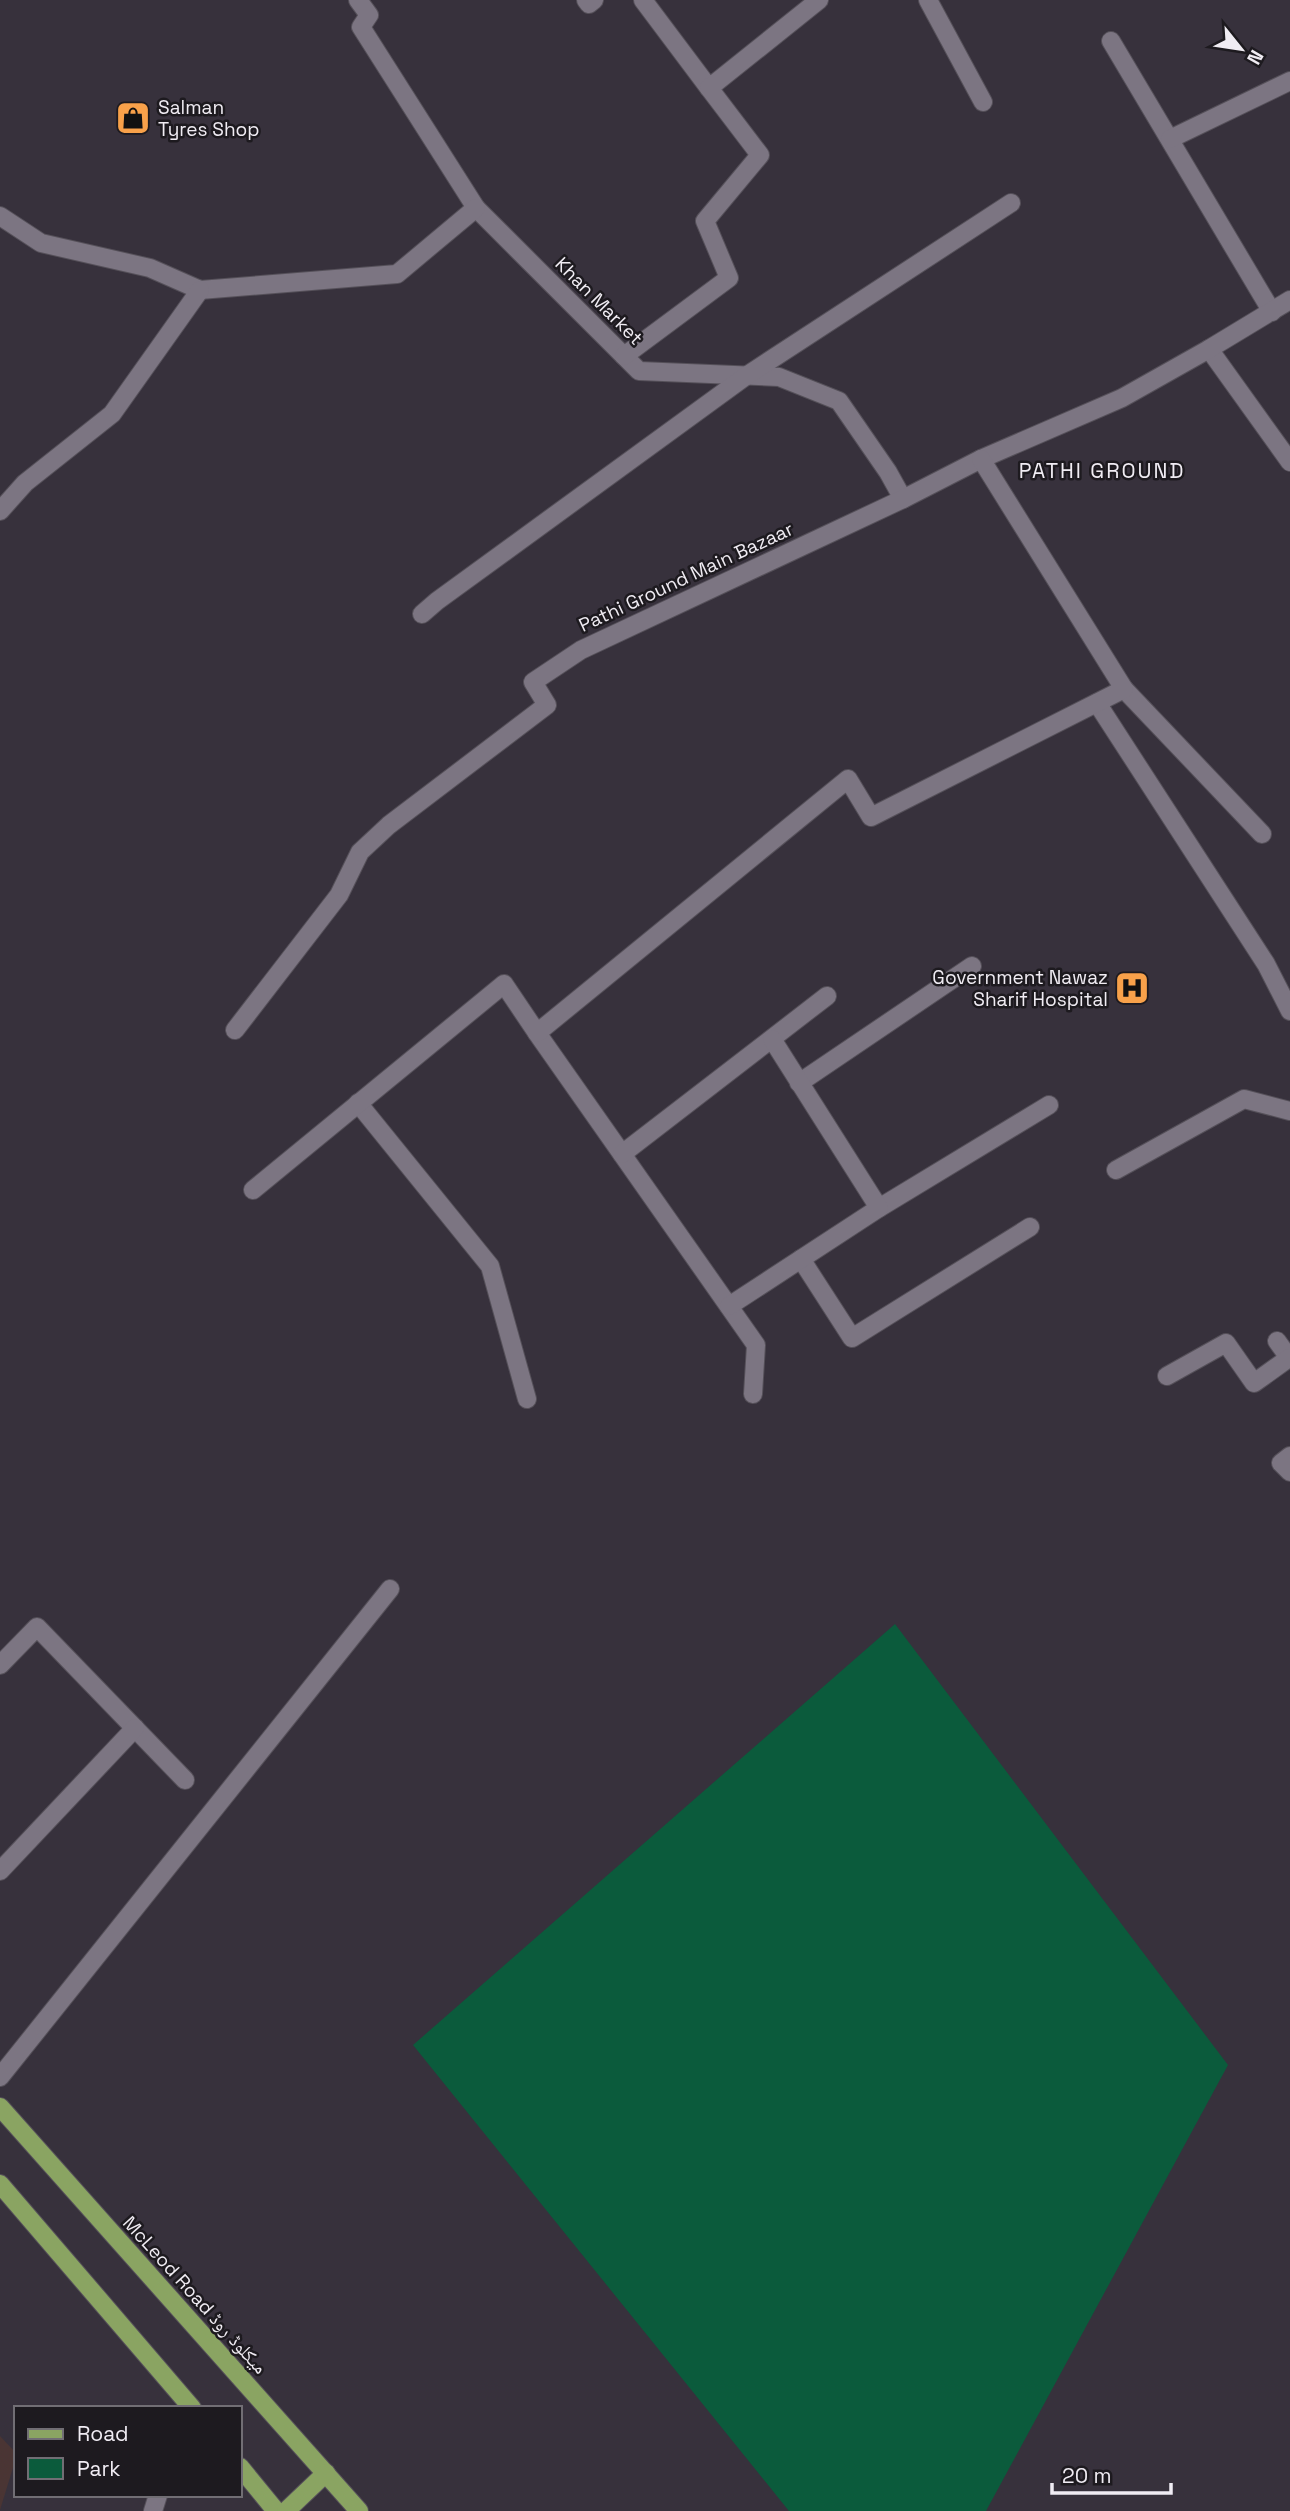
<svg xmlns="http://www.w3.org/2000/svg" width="1290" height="2511" viewBox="0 0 1290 2511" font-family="'Space Grotesk','Noto Naskh Arabic',sans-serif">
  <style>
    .commercial { fill: #4a3534 }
    .green { fill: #0b5b3c }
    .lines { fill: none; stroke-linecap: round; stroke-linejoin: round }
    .minor-casing { stroke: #555059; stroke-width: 20 }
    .major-casing { stroke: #555059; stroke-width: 20 }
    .minor { stroke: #7c7582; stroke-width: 18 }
    .major { stroke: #8aa462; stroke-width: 18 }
    .labels { text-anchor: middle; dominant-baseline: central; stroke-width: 5; stroke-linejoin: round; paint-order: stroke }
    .poi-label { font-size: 19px; fill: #f0ecf3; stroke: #1d1a1f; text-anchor: start }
    .street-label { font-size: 19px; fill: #f0ecf3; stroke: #1d1a1f }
    .neighbourhood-label { font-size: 21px; letter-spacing: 2px; fill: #f0ecf3; stroke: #1d1a1f }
  </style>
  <rect width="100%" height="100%" fill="#37313c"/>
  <!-- commercial -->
  <path class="commercial" d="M0,2436L16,2453V2458L0,2510Z"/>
  <!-- green -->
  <path class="green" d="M895,1624L1228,2065L986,2511H789L413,2045Z"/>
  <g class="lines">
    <!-- minor casing -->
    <g class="minor-casing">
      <g id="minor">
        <path d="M358,0L369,15L361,27L476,208L639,371L779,377L839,401L888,472L903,499"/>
        <path d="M586,0L589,4L594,0"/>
        <path d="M643,0L709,88"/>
        <path d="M928,0L983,102"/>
        <path d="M1111,41L1272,312"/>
        <path d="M1170,139L1290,81"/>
        <path d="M0,216L41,243L150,268L200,290L397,274L476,208"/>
        <path d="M1209,349L1290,462"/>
        <path d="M624,356L729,278L705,221L760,155L709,88L819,0"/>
        <path d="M0,511L25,483L112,414L200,290"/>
        <path d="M422,614L437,601L746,376L1011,203"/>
        <path d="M1124,689L1262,834"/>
        <path d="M1097,703L1266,964L1290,1011"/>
        <path d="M235,1030L339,895L360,852L389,825L547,705L533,682L581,650L903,499L981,459L1122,398L1209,349L1290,300"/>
        <path d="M537,1033L756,1345L753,1394"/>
        <path d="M799,1083L972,966"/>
        <path d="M358,1103L490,1266L527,1399"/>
        <path d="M622,1154L827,996"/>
        <path d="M1116,1170L1244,1099L1290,1111"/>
        <path d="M253,1190L504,984L537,1033L848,779L871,817L1124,689L981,459"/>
        <path d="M879,1208L1049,1105"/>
        <path d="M801,1259L852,1338L1030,1227"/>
        <path d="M729,1306L879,1208L772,1039"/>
        <path d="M1277,1341L1290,1359"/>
        <path d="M1167,1376L1226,1343L1254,1383L1289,1358"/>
        <path d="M1290,1456L1281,1463L1290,1472"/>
        <path d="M0,1665L37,1627L185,1780"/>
        <path d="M0,1871L135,1728"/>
        <path d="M0,2077L390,1589"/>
        <path d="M153,2511L158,2495"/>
      </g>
    </g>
    <!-- major casing -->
    <g class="major-casing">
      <g id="major">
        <path d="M0,2107L359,2511"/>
        <path d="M0,2184L192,2408"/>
        <path d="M240,2467L276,2511"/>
        <path d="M286,2511L326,2473"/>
      </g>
    </g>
    <!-- minor -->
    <use href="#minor" class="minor"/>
    <!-- major -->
    <use href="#major" class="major"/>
  </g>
  <!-- icons -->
  <defs>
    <g id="shop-square" transform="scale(1.75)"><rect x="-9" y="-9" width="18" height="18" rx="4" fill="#f8a14a" stroke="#1d1a1f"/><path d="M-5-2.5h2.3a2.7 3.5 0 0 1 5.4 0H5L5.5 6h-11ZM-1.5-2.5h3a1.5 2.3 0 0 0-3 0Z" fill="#111"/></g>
    <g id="hospital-square" transform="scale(1.75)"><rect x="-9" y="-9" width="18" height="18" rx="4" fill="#f8a14a" stroke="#1d1a1f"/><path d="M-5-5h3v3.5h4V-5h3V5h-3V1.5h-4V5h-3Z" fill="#111"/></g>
  </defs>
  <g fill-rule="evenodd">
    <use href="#shop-square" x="133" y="118"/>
    <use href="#hospital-square" x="1132" y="988"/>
  </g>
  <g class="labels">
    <!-- poi labels -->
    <g class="poi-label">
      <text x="158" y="107">Salman<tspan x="158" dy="22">Tyres Shop</tspan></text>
      <text x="1108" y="977" text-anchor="end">Government Nawaz<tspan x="1108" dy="22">Sharif Hospital</tspan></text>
    </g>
    <!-- street labels -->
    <g class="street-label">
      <text transform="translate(599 301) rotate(45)">Khan Market</text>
      <text transform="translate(686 577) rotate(-25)">Pathi Ground Main Bazaar</text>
      <text transform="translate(195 2295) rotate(48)">McLeod Road میکلوڈ روڈ</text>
    </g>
    <!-- neighbourhood labels -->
    <g class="neighbourhood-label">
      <text x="1102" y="470">PATHI GROUND</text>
    </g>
  </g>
  <!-- legend -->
  <rect x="14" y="2406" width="228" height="91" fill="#1d1a1f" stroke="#716e74" stroke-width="2"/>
  <rect x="28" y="2429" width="35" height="10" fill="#8aa462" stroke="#716e74" stroke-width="2"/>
  <text x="77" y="2441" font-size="21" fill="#f0ecf3">Road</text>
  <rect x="28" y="2458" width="35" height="21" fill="#0b5b3c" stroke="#716e74" stroke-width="2"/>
  <text x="77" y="2476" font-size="21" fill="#f0ecf3">Park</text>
  <!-- north arrow -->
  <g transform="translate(1241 49) rotate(120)" stroke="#1d1a1f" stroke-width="5" paint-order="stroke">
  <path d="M0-5L12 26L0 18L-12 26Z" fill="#f0ecf3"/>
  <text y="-10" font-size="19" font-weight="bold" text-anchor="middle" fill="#f0ecf3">N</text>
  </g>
  <!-- scale -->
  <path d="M1052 2483v10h119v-10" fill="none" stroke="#f0ecf3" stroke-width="3.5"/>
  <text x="1062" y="2483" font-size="21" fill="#f0ecf3" stroke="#1d1a1f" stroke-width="5" paint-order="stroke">20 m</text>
</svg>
